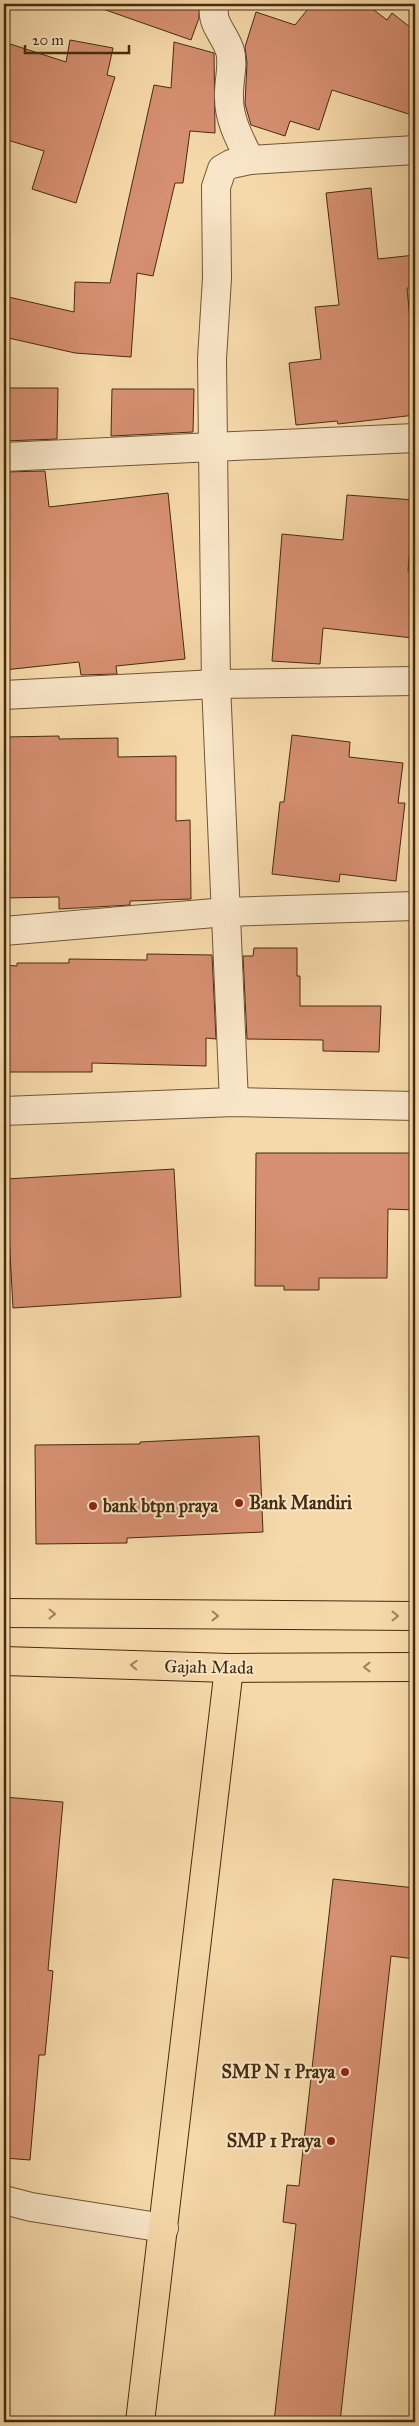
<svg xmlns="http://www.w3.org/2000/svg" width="419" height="2426" viewBox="0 0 419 2426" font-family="'IM FELL Great Primer',serif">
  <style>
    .building { fill: #d68f72; stroke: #452c0e }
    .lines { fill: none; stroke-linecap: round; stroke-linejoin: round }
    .minor-casing { stroke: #715735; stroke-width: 30 }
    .major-casing { stroke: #452c0e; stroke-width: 30 }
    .highway-casing { stroke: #452c0e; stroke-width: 30 }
    .minor { stroke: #f9e6c8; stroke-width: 28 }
    .major { stroke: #f6d9aa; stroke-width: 28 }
    .highway { stroke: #f6d9aa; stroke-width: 28 }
    .oneway { stroke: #9e825c }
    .poi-dot { fill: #8f2418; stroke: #f9e6c8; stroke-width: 2 }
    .labels { text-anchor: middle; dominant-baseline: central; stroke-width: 4; stroke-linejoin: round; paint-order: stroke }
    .poi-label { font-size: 18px; font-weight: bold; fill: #452c0e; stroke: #f9e6c8; text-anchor: start }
    .street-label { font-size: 18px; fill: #452c0e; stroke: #f9e6c8 }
  </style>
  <rect width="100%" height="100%" fill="#f6d9aa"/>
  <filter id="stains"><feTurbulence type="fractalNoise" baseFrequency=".004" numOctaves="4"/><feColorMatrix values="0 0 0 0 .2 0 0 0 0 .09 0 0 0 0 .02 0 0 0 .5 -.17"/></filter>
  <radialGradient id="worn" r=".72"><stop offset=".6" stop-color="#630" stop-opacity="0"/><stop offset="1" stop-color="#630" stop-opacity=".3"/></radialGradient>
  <!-- building -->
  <g class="building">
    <path d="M100,4H199V18L191,40L100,8Z"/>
    <path d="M312,4H366L387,20L392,13L415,31V116L332,90L319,130L290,121L285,136L251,125L245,104L247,63L245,47L256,12L295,25Z"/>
    <path d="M70,40L113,48L107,75L115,77L76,203L32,189L44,151L4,139V42L66,62Z"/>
    <path d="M174,42L214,53L215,133L190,131L183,183H175L153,276L137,273L131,357L75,353L4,337V296L74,312L75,282L110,283L154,85L171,88Z"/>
    <path d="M371,188L378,259L415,255V288H407L415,370V415L338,424L337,421L296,425L289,363L321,359L315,307L339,305L326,193Z"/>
    <path d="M4,388H58L57,439L4,441Z"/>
    <path d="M112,389H194L193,432L111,436Z"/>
    <path d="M45,471L49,507L168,493L185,659L116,666L117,674L81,675L79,662L4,670V472Z"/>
    <path d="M347,495L414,500L408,571L415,572L413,638L323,628L320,664L272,661L282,534L343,540Z"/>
    <path d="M292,735L350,742L349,757L403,763L398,803H405L396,881L340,874L339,882L272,874L280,802H284Z"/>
    <path d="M59,736V739L118,738V757L176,756V821L190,820L191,899L130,901V905L59,909V897L4,898V737Z"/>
    <path d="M254,948H297V976H300V1006H381L379,1052L323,1051V1040L247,1039L243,956H253Z"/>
    <path d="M147,954L212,955L216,1039L206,1038V1066L92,1063V1072H4V965L17,966V963H69V959L147,960Z"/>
    <path d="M256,1153H415V1210L388,1209L387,1278H319V1290H284V1286H255Z"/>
    <path d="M174,1169L181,1297L13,1308L6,1179Z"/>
    <path d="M259,1436L263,1532L127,1538V1543L36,1544L35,1445L140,1444V1442Z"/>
    <path d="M4,1797L63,1802L48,1970L53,1971L45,2055H39L30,2160L4,2158Z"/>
    <path d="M333,1879L415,1888V1959L391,1956L340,2422H274L296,2224L283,2222L287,2185L299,2186Z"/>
  </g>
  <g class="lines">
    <!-- minor casing -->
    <g class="minor-casing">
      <g id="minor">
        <path d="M215,4C209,22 225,34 230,51C234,65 228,83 229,98C229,120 240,140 250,160"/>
        <path d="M415,150L250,160L231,164L222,169L216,187L217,278L212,359L213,447L415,438"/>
        <path d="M4,457L213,447L216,684L234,1102"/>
        <path d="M4,695L216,684L415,681"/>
        <path d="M4,931L226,912L415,906"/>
        <path d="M4,1111L234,1102L415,1106"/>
        <path d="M4,2200L31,2207L164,2228"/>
      </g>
    </g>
    <!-- major casing -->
    <g class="major-casing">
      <path id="major" d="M140,2422L229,1668"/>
    </g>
    <!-- highway casing -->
    <g class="highway-casing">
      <g id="highway">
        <path d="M4,1613L415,1616"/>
        <path d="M4,1661L229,1668L415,1667"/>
      </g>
    </g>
    <!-- minor -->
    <use href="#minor" class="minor"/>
    <!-- major -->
    <use href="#major" class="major"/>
    <!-- highway -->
    <use href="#highway" class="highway"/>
  </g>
  <!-- one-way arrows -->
  <defs><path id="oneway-chevron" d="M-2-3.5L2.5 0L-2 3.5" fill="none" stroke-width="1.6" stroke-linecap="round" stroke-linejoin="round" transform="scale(1.25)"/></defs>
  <g class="oneway">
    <use href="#oneway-chevron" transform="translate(52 1614) rotate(1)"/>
    <use href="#oneway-chevron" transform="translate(215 1616) rotate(1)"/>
    <use href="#oneway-chevron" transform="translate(395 1616)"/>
    <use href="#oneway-chevron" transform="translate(134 1665) rotate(-178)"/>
    <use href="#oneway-chevron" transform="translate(367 1667) rotate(180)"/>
  </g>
  <!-- markers -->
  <g class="poi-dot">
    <circle cx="239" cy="1503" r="5"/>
    <circle cx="93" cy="1506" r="5"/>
    <circle cx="345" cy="2072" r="5"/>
    <circle cx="331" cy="2141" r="5"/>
  </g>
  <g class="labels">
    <!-- poi labels -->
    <g class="poi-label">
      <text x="249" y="1503">Bank Mandiri</text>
      <text x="103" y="1506">bank btpn praya</text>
      <text x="335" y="2072" text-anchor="end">SMP N 1 Praya</text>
      <text x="321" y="2141" text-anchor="end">SMP 1 Praya</text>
    </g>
    <!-- street labels -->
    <g class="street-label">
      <text transform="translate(209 1667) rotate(1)">Gajah Mada</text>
    </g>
  </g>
  <!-- margin -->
  <rect width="419" height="2426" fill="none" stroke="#f6d9aa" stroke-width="20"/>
  <rect x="5" y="5" width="409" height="2416" fill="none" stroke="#452c0e" stroke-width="2.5"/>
  <rect x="10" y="10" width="399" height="2406" fill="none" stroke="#452c0e"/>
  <!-- scale -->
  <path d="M25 45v8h104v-8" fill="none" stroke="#452c0e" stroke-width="2.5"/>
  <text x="32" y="45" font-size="15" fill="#452c0e" stroke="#f9e6c8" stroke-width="4" paint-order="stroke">20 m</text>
  <rect width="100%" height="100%" filter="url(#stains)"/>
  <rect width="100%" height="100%" fill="url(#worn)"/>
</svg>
